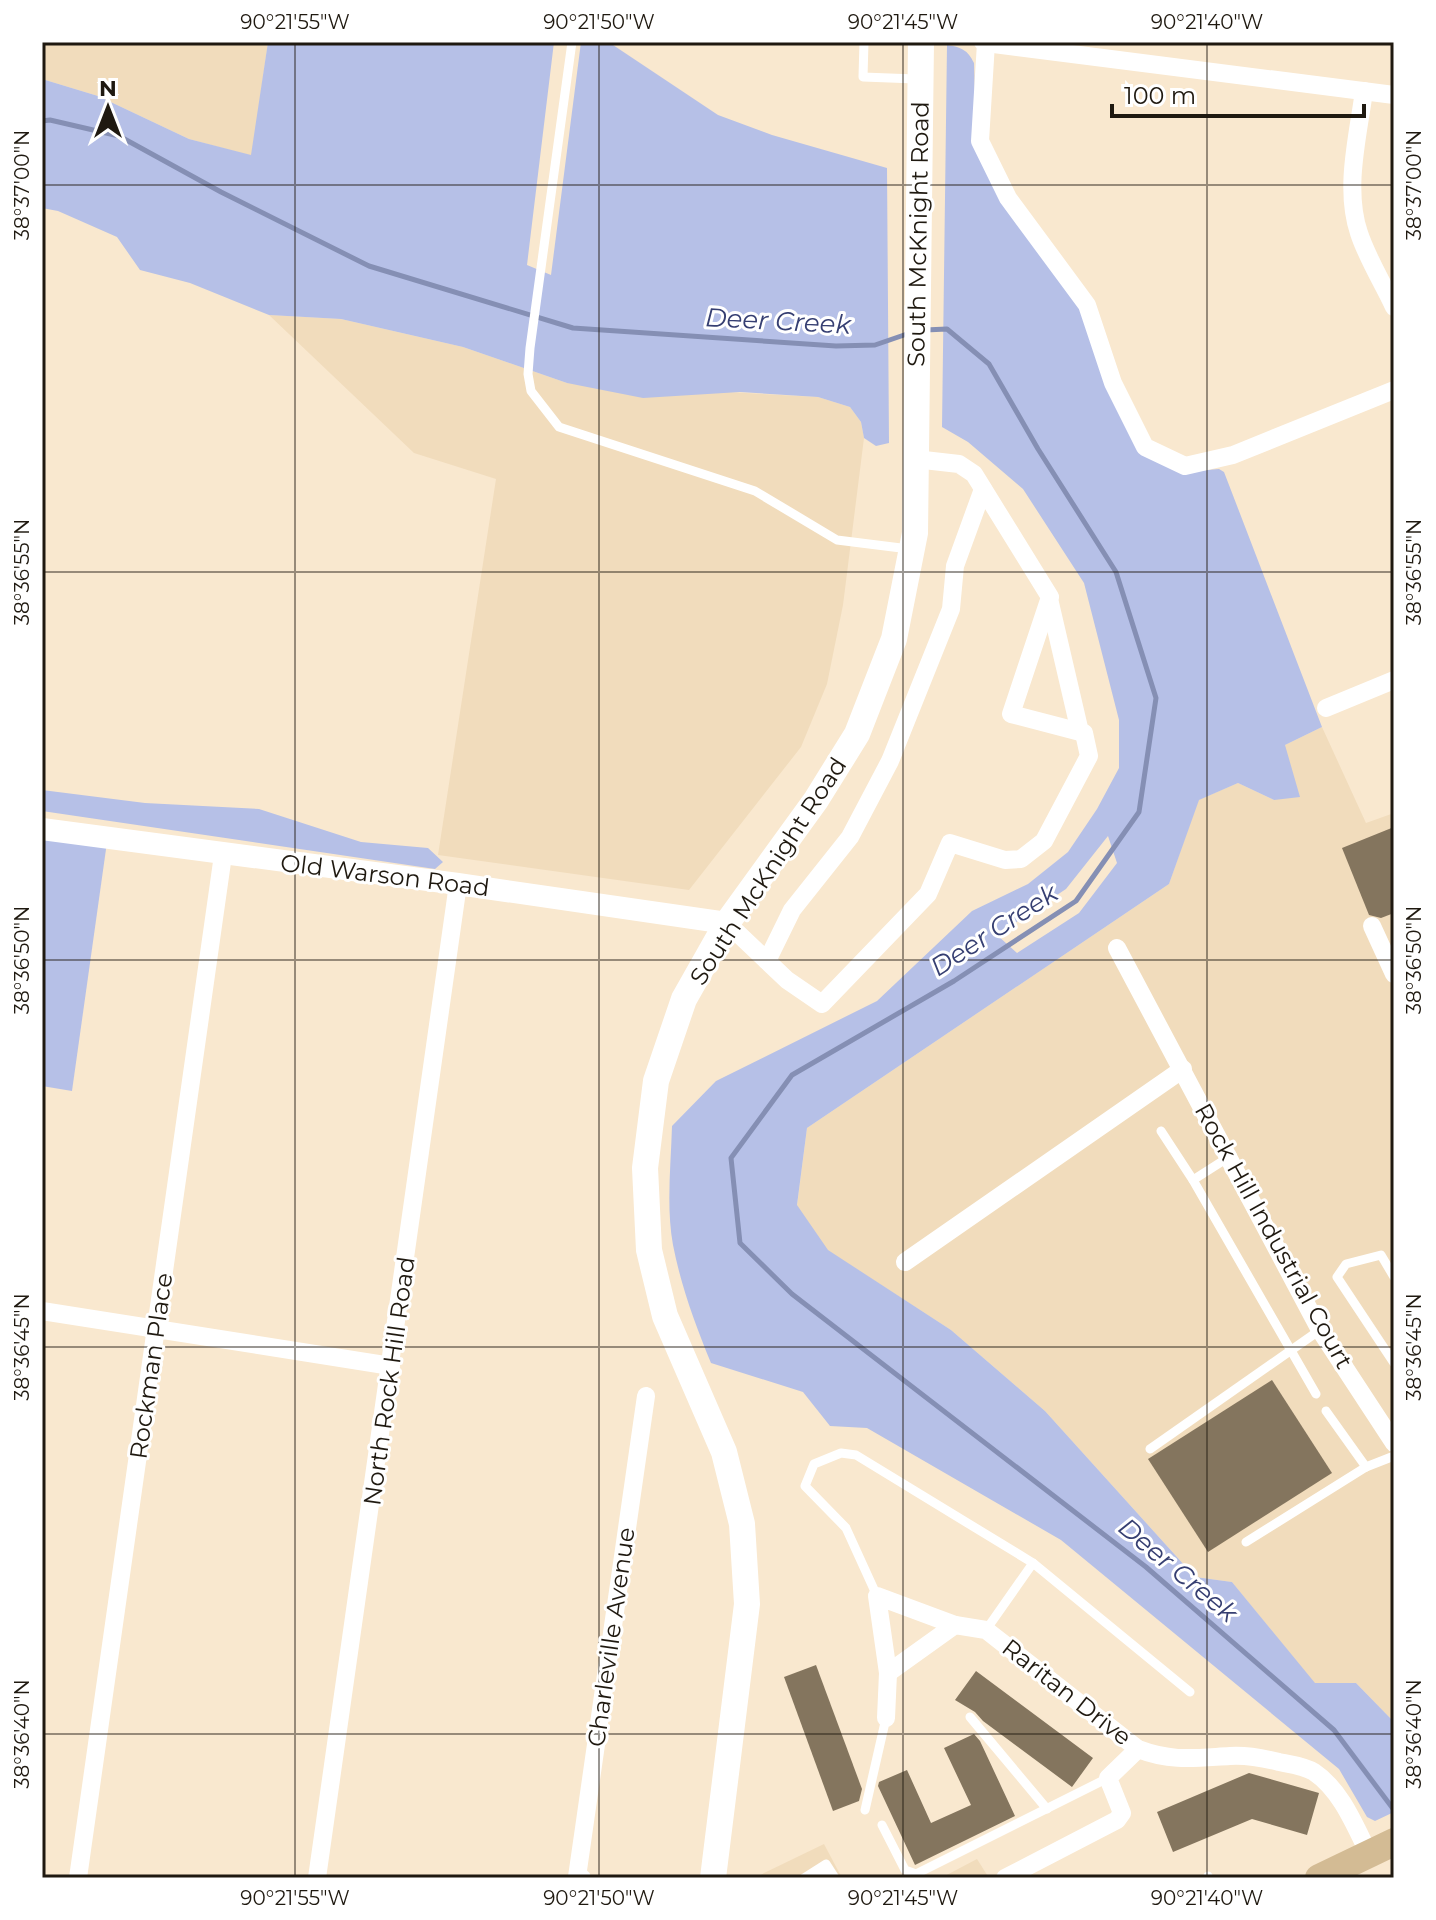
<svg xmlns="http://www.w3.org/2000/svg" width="1436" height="1920" viewBox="0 0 1436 1920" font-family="Montserrat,sans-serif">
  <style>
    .built { fill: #f1dcbc }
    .green { fill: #b6c0e7; fill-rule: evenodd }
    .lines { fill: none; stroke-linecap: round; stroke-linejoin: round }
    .stream { stroke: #858fb4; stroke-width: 5 }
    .building { fill: #84755e }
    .service { stroke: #fff; stroke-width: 9 }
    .minor { stroke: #fff; stroke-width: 18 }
    .tertiary { stroke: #fff; stroke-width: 22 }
    .secondary { stroke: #fff; stroke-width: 26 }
    .primary { stroke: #d3bb94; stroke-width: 28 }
    .ticks { fill: none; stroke: #1f1910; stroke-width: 2; stroke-opacity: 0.45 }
    .labels { text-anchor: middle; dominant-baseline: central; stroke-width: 6; stroke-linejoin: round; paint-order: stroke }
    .street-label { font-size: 24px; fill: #1f1910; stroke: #fff }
    .water-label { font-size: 26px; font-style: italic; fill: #363f72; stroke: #fff }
    .neatline { fill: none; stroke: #1f1910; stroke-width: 3 }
    .ticks-label { font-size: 20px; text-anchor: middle; fill: #1f1910 }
  </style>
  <rect width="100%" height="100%" fill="#f9e8cf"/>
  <!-- built -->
  <g class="built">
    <path d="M42,42H268L252,156L189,139L98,96L42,79Z"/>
    <path d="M269,315L341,319L463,347L567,383L818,397L850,407L861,422L864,438L843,605L827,684L801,747L689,890L438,855L496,479L414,453Z"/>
    <path d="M1322,727L1366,823L1394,813V1722L1356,1683L1315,1684L1232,1582L1195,1577L1045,1411L951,1330L827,1250L797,1206L807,1128L1169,884L1198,800L1238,783L1274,800L1285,745Z"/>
    <path d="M824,1844L842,1878H754Z"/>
    <path d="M977,1859L989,1878H941Z"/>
  </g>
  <!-- green -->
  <g class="green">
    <path d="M268,42H554L527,265L551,275L581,42H607L613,45L718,115L772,135L887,168L889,443L876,446L864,438L861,422L850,407L818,397L740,392L643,398L567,383L463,347L341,319L269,315L190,283L140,270L117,237L58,211L42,208V79L98,96L189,139L251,155Z"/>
    <path d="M947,45C961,47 968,50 974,63L976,139L1077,299L1138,442L1195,471L1219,469L1224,472L1322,727L1285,745L1300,797L1274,800L1238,783L1199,800L1169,884L807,1128L797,1205L828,1250L951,1330L1045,1411L1195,1577L1232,1582L1315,1683H1356L1394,1722V1812L1375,1821L1367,1817L1339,1769L1061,1540L867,1428L830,1426L803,1392L711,1363C695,1324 681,1286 673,1245C666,1207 671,1164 672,1126L716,1081L877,1001L972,911L1028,884L1068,852L1097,809L1119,768V720L1084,583L1023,489L968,442L942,427ZM1108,836L1117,863L1079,913L1017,953L997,935L1066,889Z"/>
    <path d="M42,790L145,803L259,809L361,842L428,848L443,862L435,869L42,811Z"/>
    <path d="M42,832L107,842L72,1091L42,1086Z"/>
  </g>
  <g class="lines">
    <!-- stream -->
    <g class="stream">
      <path d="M42,121L50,120L119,136L221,192L369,266L573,328L836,346L875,345L907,334"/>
      <path d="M925,330L947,329L989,364L1038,449L1116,572L1156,698L1139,812L1076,901L954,981L792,1075L731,1158L740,1243L792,1294L1146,1567L1334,1730L1394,1810"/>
    </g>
  </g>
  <!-- building -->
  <g class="building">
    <path d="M1394,827V913L1381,918L1369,915L1342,848Z"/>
    <path d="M1272,1380L1332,1473L1208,1552L1148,1459Z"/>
    <path d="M816,1665L862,1789L859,1801L833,1811L784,1677Z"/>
    <path d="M976,1671L1093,1758L1072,1787L983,1721L975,1712L955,1700Z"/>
    <path d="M974,1734L980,1741L1015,1816L915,1865L878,1786L879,1782L907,1770L931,1823L971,1805L944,1748Z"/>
    <path d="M1249,1773L1319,1793L1307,1835L1252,1819L1173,1852L1157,1812Z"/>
  </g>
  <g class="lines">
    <!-- service -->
    <g class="service">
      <path d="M572,42L530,348L528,374L531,391L559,427L755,491L837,540L909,549"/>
      <path d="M864,42L863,77L916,79"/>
      <path d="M1161,1131L1193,1180L1316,1394"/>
      <path d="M1193,1180L1229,1157"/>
      <path d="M1394,1277L1381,1255L1346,1264L1337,1277L1394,1363"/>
      <path d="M1326,1411L1366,1467"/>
      <path d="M1150,1449L1320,1330"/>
      <path d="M1246,1542L1366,1467L1394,1456"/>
      <path d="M877,1596L846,1528L805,1486L814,1464L841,1453L856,1455L1033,1563"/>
      <path d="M986,1630L1033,1563L1190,1692"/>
      <path d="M970,1717L1047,1809"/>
      <path d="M865,1810L886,1718"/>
      <path d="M882,1825L905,1870L916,1874L1108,1778"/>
      <path d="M1208,1876L1209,1878"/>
      <path d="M804,1878L826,1864L835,1878"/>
      <path d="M817,1878L826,1873L829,1878"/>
    </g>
    <!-- minor -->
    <g class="minor">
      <path d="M983,42L986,43L980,141L1008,198L1087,305L1113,383L1145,447L1185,466L1233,455L1394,390"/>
      <path d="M986,43L1394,95"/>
      <path d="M1364,91C1358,136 1344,189 1359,233C1367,258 1383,283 1394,307"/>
      <path d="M1050,603L1080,732"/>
      <path d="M1326,708L1394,680"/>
      <path d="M727,923L787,980L822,1004L928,894L950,843L1005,860L1021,859L1044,841L1089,756L1084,733L1011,714L1050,597L974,474L959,464L915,459"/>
      <path d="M1372,926L1394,974"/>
      <path d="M1117,948L1320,1330L1394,1443"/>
      <path d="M767,961L792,910L850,837L890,761L951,609L955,566L983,489"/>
      <path d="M905,1262L1183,1069"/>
      <path d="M42,1311L391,1366"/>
      <path d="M888,1673L955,1625L986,1630L1138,1749C1172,1762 1195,1758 1230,1756C1246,1755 1263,1758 1279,1762C1289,1764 1305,1766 1314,1772C1341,1790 1355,1826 1369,1854"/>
      <path d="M886,1718L888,1673L877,1596L955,1625"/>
      <path d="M78,1878L223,855"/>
      <path d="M317,1878L458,884"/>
      <path d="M582,1878L577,1877L646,1396"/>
      <path d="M1005,1878L1117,1820L1122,1813L1108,1778L1138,1749"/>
    </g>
    <!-- tertiary -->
    <path class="tertiary" d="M42,829L458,884L727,923"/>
    <!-- secondary -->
    <path class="secondary" d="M713,1878L747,1604L742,1524L724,1452L665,1316L649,1250L645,1168L656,1081L684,999L727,923L816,800L857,734L894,639L915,533L921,42"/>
    <!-- primary -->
    <path class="primary" d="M1319,1878L1394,1842"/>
  </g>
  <!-- ticks -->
  <path class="ticks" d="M295,42V1878M599,42V1878M903,42V1878M1207,42V1878M42,185H1394M42,572H1394M42,960H1394M42,1347H1394M42,1734H1394"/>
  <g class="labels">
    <!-- street labels -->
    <g class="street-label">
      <text transform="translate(918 234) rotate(-89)">South McKnight Road</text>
      <text transform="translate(768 871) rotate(-57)">South McKnight Road</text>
      <text transform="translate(385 875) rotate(7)">Old Warson Road</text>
      <text transform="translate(1274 1236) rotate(61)">Rock Hill Industrial Court</text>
      <text transform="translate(151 1366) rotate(-82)">Rockman Place</text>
      <text transform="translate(389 1381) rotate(-82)">North Rock Hill Road</text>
      <text transform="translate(611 1637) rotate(-82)">Charleville Avenue</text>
      <text transform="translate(1067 1692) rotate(38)">Raritan Drive</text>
    </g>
    <!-- water labels -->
    <g class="water-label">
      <text transform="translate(778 321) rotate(3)">Deer Creek</text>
      <text transform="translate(994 930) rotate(-33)">Deer Creek</text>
      <text transform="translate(1178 1570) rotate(40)">Deer Creek</text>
    </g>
  </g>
  <!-- border -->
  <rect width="1436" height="1920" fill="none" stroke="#ffffff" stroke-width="88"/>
  <!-- north arrow -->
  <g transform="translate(108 108)" stroke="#ffffff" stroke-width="6" paint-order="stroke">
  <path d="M0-6L14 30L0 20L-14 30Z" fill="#1f1910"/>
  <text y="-12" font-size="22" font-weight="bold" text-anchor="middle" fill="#1f1910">N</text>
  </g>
  <!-- scale -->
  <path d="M1112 104v12h252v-12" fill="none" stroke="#1f1910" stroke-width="4"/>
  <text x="1124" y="104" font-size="24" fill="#1f1910" stroke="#ffffff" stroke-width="6" paint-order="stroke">100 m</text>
  <rect x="44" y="44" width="1348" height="1832" class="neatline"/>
  <g class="ticks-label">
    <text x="295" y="29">90°21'55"W</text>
    <text x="599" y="29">90°21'50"W</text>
    <text x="903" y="29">90°21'45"W</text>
    <text x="1207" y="29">90°21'40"W</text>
    <text transform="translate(22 185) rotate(-90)" y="7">38°37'00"N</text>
    <text transform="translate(1414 185) rotate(-90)" y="7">38°37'00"N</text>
    <text transform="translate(22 572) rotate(-90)" y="7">38°36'55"N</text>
    <text transform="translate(1414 572) rotate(-90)" y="7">38°36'55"N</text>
    <text transform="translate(22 960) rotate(-90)" y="7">38°36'50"N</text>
    <text transform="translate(1414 960) rotate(-90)" y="7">38°36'50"N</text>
    <text transform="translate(22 1347) rotate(-90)" y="7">38°36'45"N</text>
    <text transform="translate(1414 1347) rotate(-90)" y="7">38°36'45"N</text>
    <text transform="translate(22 1734) rotate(-90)" y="7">38°36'40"N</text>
    <text transform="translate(1414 1734) rotate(-90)" y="7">38°36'40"N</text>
    <text x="295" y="1905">90°21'55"W</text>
    <text x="599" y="1905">90°21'50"W</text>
    <text x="903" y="1905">90°21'45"W</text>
    <text x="1207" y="1905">90°21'40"W</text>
  </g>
</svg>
